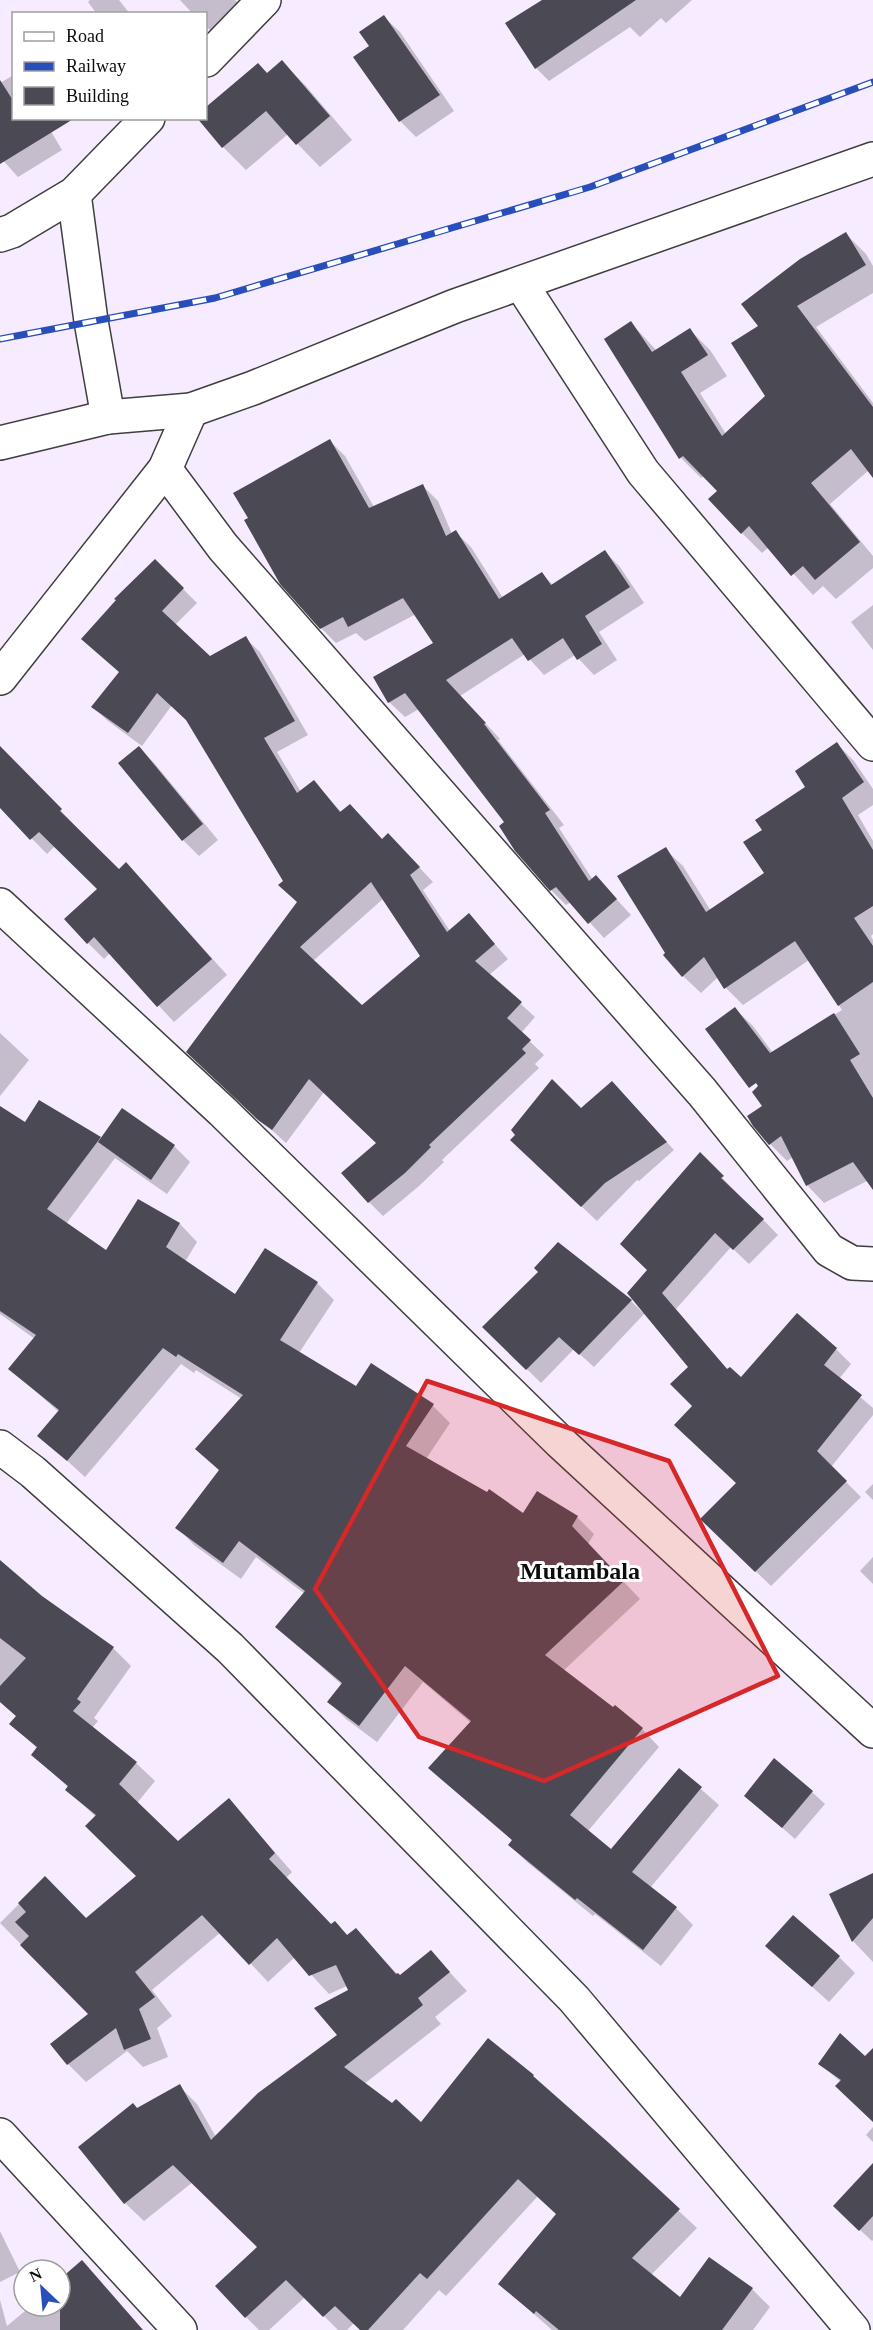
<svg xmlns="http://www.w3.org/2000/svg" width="873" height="2330" viewBox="0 0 873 2330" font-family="'Times New Roman',serif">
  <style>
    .shadow { fill: #0003; fill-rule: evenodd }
    .building { fill: #4b4954; fill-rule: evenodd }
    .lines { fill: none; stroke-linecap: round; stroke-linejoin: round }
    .minor-casing { stroke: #3f3f3f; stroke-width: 36 }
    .minor { stroke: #fff; stroke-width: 33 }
    .rail-casing { stroke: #274eb9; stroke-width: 7 }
    .rail { stroke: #fff; stroke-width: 4.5; stroke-dasharray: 14; stroke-linecap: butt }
    .marked { fill: #d62828; fill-opacity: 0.2; stroke: #d62828; stroke-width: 4.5; stroke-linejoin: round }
    .labels { text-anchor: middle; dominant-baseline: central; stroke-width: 6; stroke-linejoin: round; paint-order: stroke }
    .quarter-label { font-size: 24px; font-weight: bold; fill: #0c0c0c; stroke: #fff }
  </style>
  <rect width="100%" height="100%" fill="#f7ebff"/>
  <!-- shadow -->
  <g class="shadow">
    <path d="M90,0H119L130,14H97L88,2Z"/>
    <path d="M180,0H235L239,4L211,31L206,26V14H193Z"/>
    <path d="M545,0H692L666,23L661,18L640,37L630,27L549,81L536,68Z"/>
    <path d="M384,17L400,32L454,111L416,137L400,121L355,57L371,46Z"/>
    <path d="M282,62L305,85L352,140L320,167L288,134L246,170L223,147L206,118V109L258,65L268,74Z"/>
    <path d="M12,76L14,78V118H43L62,150L18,177L0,157V83Z"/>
    <path d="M846,234L866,254L873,266V293L816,327L873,403V475L869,470L830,504L873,556V568L836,599L823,586L813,595L769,547L762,553L742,533L719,491L704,476L701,478L681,458L631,323L657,351L690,330L710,350L727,376L700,393L726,434L766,396L760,326Z"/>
    <path d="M330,441L345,456L374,507L423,486L438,501L452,534L455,532L471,547L503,598L542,574L553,585L605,552L620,567L644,603L599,632L617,660L594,675L575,655L544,675L525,654L460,696L500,739L498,740L564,825L559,828L593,880L596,877L631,915L604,938L571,902L566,905L551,890L506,823L419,709L405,717L389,702L435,643L416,614L365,641L356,633L336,643L321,628Z"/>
    <path d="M155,561L197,603L175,625L210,658L245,638L260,652L308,735L277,752L301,792L314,782L342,813L383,841L402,849L433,882L423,890L450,931L469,915L508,959L489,975L535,1017L521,1033L544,1055L535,1064L539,1068L442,1160L444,1162L419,1186L383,1216L369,1202L378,1144L324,1092L286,1143L202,1066L299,903L188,720L172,705L142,746L108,721L93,707L120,672ZM384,898L422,956L362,1007L313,961Z"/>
    <path d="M873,605V650L851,622Z"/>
    <path d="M837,744L854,761L873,789V805L858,815L873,841V934L871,936L873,940V1184L869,1180L824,1203L807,1185L793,1157L787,1161L770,1144L760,1085L735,1009L753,1026L773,1053L842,1010L809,960L743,1005L726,988L718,977L701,993L683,976L665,849L683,866L711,911L766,873L764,831L808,787Z"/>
    <path d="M139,748L155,764L218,840L199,856L183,840Z"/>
    <path d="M5,753L119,871L142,880L227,975L174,1022L110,953L104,959L88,943L99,889L55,846L47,854L0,806V758Z"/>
    <path d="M0,1033L29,1060L0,1096Z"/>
    <path d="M627,1098L674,1150L639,1181L637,1180L597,1221L527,1155L517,1135L581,1110Z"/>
    <path d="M39,1102L101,1140L122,1110L174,1146L190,1162L167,1194L115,1158L66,1224L107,1253L138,1201L180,1224L197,1242L185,1262L235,1296L317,1283L334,1300L299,1353L356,1388L372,1365L433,1406L450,1423L426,1459L524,1515L577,1517L594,1534L588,1544L640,1599L563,1671L642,1729L659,1747L588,1831L612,1851L679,1770L719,1805L650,1888L676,1908L693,1925L661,1966L595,1914L593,1916L527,1862L510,1845L513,1841L430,1768L471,1723L423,1682L377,1742L346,1719L329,1702L342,1685L277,1627L305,1594L256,1557L241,1579L194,1545L177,1527L220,1471L197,1449L242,1399L196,1370L194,1373L181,1364L85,1477L39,1435L59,1412L10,1369L35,1339L0,1314V1140L26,1124Z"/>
    <path d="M700,1155L778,1235L749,1264L731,1247L676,1309L728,1370L741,1379L836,1349L851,1364L839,1379L873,1408V1415L831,1467L861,1497L771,1586L702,1519L738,1484L694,1406L691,1367L645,1313L594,1367L574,1349L541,1383L484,1327L631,1301L643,1313L649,1270Z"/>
    <path d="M873,1484V1500L865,1492Z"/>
    <path d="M873,1557V1584L860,1571Z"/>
    <path d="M0,1562L41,1597L113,1648L131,1666L94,1718L98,1721L92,1728L136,1763L155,1781L137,1803L178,1843L229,1800L292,1872L286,1878L332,1926L335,1923L348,1936L356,1930L400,1977L431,1952L467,1991L435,2017L441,2024L364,2084L421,2124L488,2040L533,2076L697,2228L651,2275L681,2299L752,2289L770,2307L753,2330H552L500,2284L558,2215L538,2196L446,2296L439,2290L403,2330H361L354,2323L347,2330H338L305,2297L269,2330H259L246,2317L259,2247L193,2182L144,2221L125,2203L81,2147L138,2109L179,2086L197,2104L216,2137L339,2035L350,1990L347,1986L329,1994L295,1957L268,1982L221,1932L152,1990L172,2016L157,2028L168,2057L143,2067L127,2051L86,2082L68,2064L52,2044L90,2014L0,1923L45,1878L86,1920L138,1877L96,1817L67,1790L69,1788L33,1755L38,1749L11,1724L17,1717L0,1702Z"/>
    <path d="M812,1792L825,1804L795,1839L746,1796Z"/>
    <path d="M873,1875V1962L853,1941L831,1894Z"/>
    <path d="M767,1946L839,1957L855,1973L829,2002Z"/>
    <path d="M820,2064L873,2066V2121L841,2082Z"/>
    <path d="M873,2127V2142L866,2135Z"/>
    <path d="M873,2165V2240L872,2241L846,2217Z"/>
    <path d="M0,2231L20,2272L0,2282Z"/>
    <path d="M82,2262L143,2330H0V2300L7,2326L31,2306H60V2281Z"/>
  </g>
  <!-- building -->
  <g class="building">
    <path d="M542,0H636L535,69L505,23Z"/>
    <path d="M384,15L440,95L399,122L353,57L369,46L359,32Z"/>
    <path d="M282,60L330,116L296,145L266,111L222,148L197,118H206V107L258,63L267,73Z"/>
    <path d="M0,80L14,102V118H75L0,164Z"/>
    <path d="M846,232L866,265L797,306L873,407V478L851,449L811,483L860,542L815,580L803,566L791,576L749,526L741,534L708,499L717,491L683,456L679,459L604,339L631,321L652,352L690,328L708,355L681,372L722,436L765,396L731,343L758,326L741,304L800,259Z"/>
    <path d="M330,439L369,508L423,484L446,536L456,530L499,599L542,572L551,585L605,550L630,587L585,616L602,644L577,660L563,638L528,661L512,638L446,680L486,723L484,724L550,810L545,813L589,881L596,875L617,899L588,924L556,887L550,891L515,851L499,826L504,822L405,693L388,703L373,677L433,643L403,598L348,627L343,617L320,629L280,584L244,520L248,518L233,493Z"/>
    <path d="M155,559L184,588L162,611L210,656L246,636L295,721L264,738L297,793L314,780L340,812L350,804L382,839L388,833L420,867L410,875L447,932L469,913L495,944L475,961L522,1002L507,1018L531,1040L522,1049L526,1053L429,1145L431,1147L405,1173L368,1203L341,1173L376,1143L309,1079L272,1130L258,1120L186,1052L297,902L278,885L283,881L186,720L157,693L128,733L91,707L119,672L81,639L116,600L114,599ZM371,882L420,956L362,1005L300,947Z"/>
    <path d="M837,742L864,782L842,798L873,850V906L854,918L873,946V982L838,1006L795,941L724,989L704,957L682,977L663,955L665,953L617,876L666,847L706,912L764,873L743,842L762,830L755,820L805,787L795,771Z"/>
    <path d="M0,746L62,809L60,811L119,869L126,862L212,959L157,1007L94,937L87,944L64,919L97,889L39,832L30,840L0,808Z"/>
    <path d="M139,746L203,824L182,841L118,763Z"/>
    <path d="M735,1007L770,1053L834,1013L860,1054L850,1060L873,1098V1190L853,1162L806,1186L781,1136L769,1145L753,1126L747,1116L762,1106L752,1092L758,1086L756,1083L749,1088L705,1029Z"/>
    <path d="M552,1079L581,1108L612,1081L667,1142L605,1183L581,1207L510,1140L515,1135L511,1130Z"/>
    <path d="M39,1100L101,1137L47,1209L106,1250L138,1199L180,1223L166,1247L235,1294L265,1248L318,1282L280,1340L356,1386L371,1363L434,1404L406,1446L487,1492L489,1489L523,1513L537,1491L578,1516L572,1526L624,1581L545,1655L613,1707L615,1705L643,1728L570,1815L611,1849L679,1768L702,1787L632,1872L677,1907L643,1950L577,1898L575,1900L508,1845L512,1840L428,1768L471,1721L405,1666L359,1726L327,1702L342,1683L275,1627L305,1591L239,1541L223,1563L175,1528L219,1470L195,1449L243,1395L178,1354L176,1357L163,1348L67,1461L37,1436L59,1410L8,1369L36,1335L0,1311V1106L25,1122Z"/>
    <path d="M122,1108L175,1145L151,1180L98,1142Z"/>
    <path d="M700,1152L724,1176L721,1178L764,1219L733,1250L715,1233L662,1293L727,1369L730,1367L741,1377L797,1313L837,1348L824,1365L862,1395L817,1451L847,1481L755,1572L700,1519L736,1483L674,1425L692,1406L670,1384L688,1367L627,1293L647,1270L620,1244Z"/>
    <path d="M558,1242L632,1300L579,1355L559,1337L526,1370L482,1327L538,1272L534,1268Z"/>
    <path d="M0,1560L42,1596L114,1647L77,1699L81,1702L73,1711L137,1762L119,1784L178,1841L229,1798L275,1853L269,1859L331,1924L335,1921L347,1935L356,1928L396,1974L398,1973L400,1975L431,1950L450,1972L418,1998L423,2005L344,2067L392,2103L396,2099L421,2122L488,2038L534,2075L533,2076L609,2143L680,2209L632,2258L680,2297L709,2257L753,2288L722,2330H559L536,2311L534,2314L498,2284L556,2214L518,2179L427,2279L420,2273L368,2330H360L335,2306L323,2317L286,2280L245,2318L215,2286L257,2247L173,2165L124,2204L78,2147L133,2103L137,2108L180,2084L211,2140L258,2093L337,2035L314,2008L348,1990L336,1965L309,1976L277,1938L249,1965L202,1915L135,1972L155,1997L139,2009L151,2039L124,2050L116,2028L67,2065L50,2044L88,2014L20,1945L29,1936L15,1922L26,1912L18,1903L45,1876L86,1918L136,1876L85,1826L96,1815L65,1790L68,1786L31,1755L37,1747L9,1724L16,1716L0,1702V1686L26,1658L0,1638Z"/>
    <path d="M774,1758L813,1791L782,1828L744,1796Z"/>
    <path d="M873,1873V1918L852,1942L829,1894Z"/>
    <path d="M793,1915L840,1956L812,1987L765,1946Z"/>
    <path d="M840,2033L865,2056L873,2048V2122L835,2086L841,2080L818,2064Z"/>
    <path d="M873,2163V2216L859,2231L833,2206Z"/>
    <path d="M82,2260L143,2330H60V2279Z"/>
  </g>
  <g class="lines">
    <!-- minor casing -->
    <g class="minor-casing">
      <g id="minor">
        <path d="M206,60L264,0"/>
        <path d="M74,194L91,321L108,417"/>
        <path d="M0,235L12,231L74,194L148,118"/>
        <path d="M521,284L643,472L873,744"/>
        <path d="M0,443L108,417L191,410L253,388L455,306L873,159"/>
        <path d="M165,469L223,547L702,1092L829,1250L852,1263L873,1264"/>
        <path d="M0,678L165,469L191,410"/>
        <path d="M0,905L222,1111L560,1442L873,1731"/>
        <path d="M0,1447L33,1472L230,1648L574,1999L853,2330"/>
        <path d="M0,2135L180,2330"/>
      </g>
    </g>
    <!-- minor -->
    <use href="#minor" class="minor"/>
    <!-- rail casing -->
    <g class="rail-casing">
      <path id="rail" d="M0,339L215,298L590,187L873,82"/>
    </g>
    <!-- rail -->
    <use href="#rail" class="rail"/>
  </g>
  <!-- marked area -->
  <path class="marked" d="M427,1381L669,1461L778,1676L544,1781L419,1737L315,1589Z"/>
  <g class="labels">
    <!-- quarter labels -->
    <g class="quarter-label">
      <text x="580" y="1571">Mutambala</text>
    </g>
  </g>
  <!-- legend -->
  <rect x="12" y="12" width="195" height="108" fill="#ffffff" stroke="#9e9e9e" stroke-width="1.5"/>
  <rect x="24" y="32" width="30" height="9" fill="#ffffff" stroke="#9e9e9e" stroke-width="1.5"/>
  <text x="66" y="42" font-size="18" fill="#0c0c0c">Road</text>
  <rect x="24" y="62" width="30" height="9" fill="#274eb9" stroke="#9e9e9e" stroke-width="1.5"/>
  <text x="66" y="72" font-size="18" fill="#0c0c0c">Railway</text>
  <rect x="24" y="87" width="30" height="18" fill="#4b4954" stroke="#9e9e9e" stroke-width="1.5"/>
  <text x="66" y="102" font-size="18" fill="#0c0c0c">Building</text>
  <!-- north arrow -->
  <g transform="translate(42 2288) rotate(334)"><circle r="28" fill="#ffffff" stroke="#9e9e9e" stroke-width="1.5"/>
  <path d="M0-4.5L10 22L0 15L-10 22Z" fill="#274eb9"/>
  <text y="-9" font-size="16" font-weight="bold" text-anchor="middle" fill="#0c0c0c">N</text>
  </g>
</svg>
